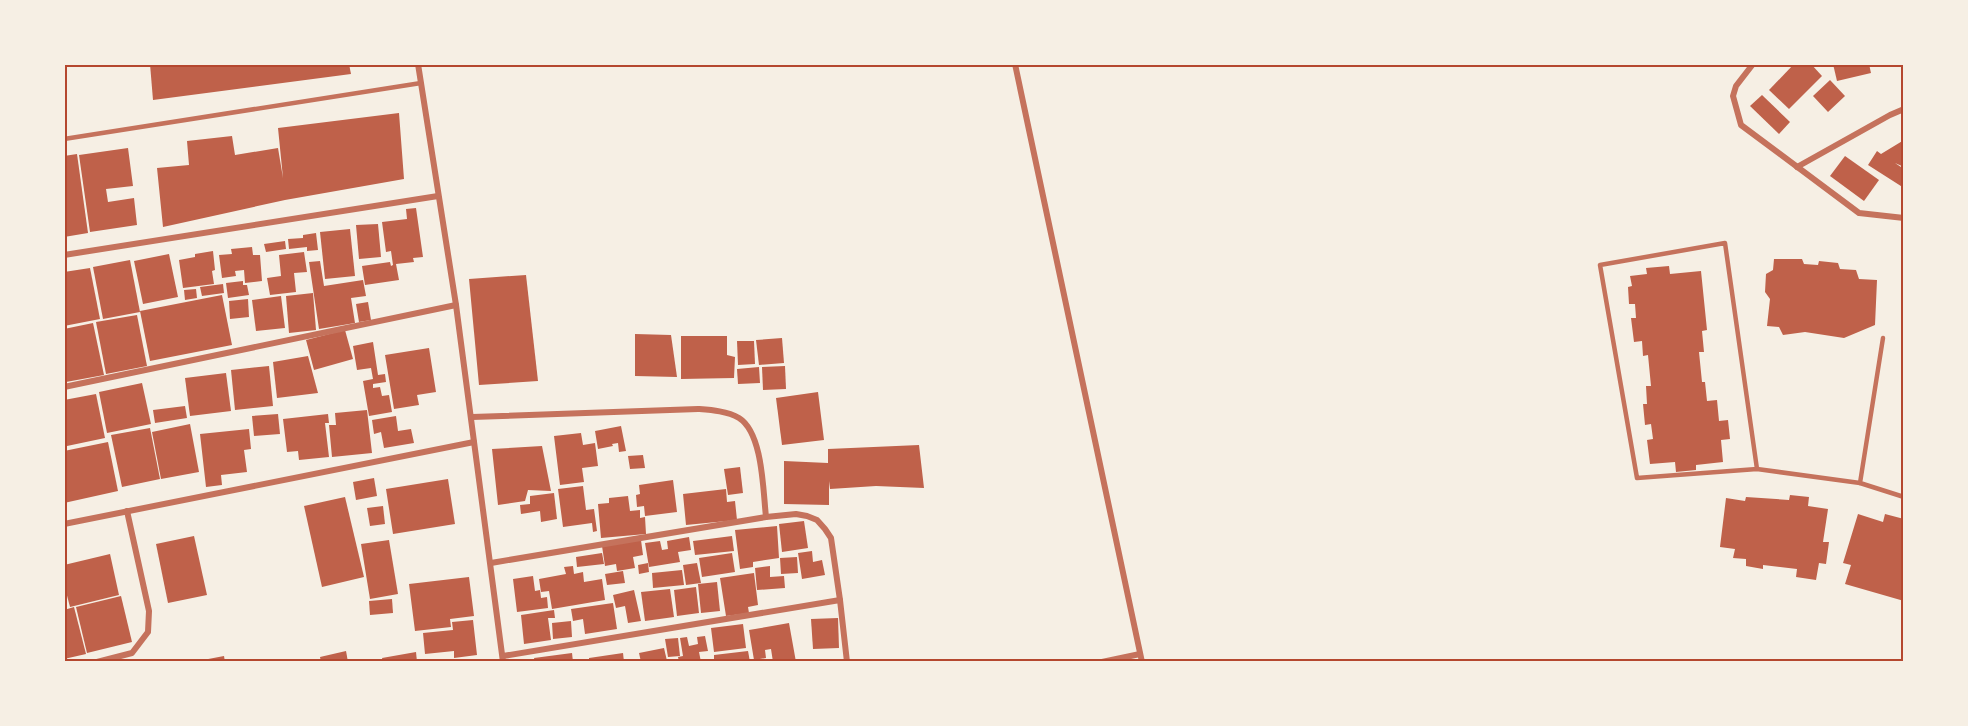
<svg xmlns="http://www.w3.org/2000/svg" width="1968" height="726" viewBox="0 0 1968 726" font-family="Inter,sans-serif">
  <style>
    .building { fill: #bf614a }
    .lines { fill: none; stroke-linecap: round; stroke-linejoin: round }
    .service { stroke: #c5725c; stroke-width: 4.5 }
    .minor { stroke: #c5725c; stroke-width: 6 }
    .neatline { fill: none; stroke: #b5482f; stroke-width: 2 }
  </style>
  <rect width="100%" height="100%" fill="#f6efe4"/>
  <!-- building -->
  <g class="building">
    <path d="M150,64H349L351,74L153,100Z"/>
    <path d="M1794,64H1811L1822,76L1789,109L1769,90Z"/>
    <path d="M1833,64H1869L1871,73L1837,81Z"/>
    <path d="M1830,80L1845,96L1828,112L1813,96Z"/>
    <path d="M1762,95L1790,122L1779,134L1750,106Z"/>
    <path d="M399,113L404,179L285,200L163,227L157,168L189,165L187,141L232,136L235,155L278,148L283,178L278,128Z"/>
    <path d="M1904,140V167L1895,163L1904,169V188L1868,165L1877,151L1881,154Z"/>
    <path d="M128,148L133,186L106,189L108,202L134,198L137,225L90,232L79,155Z"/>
    <path d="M77,154L88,233L64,237V156Z"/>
    <path d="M1845,156L1879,180L1864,201L1830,176Z"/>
    <path d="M416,208L423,257L413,258L414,262L396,264L399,280L365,285L362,266L390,262L391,266L393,265L391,251L386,252L382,222L407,219L406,209Z"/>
    <path d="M378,224L381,257L359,259L356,225Z"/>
    <path d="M350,229L355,276L325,279L320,232Z"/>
    <path d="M316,233L318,250L307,251V247L289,249L288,239L303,238V235Z"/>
    <path d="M285,241L286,249L266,252L264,244Z"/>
    <path d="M252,247L253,255H260L262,281L245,283L244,270L235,271L236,276L222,278L219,255L232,254L231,249Z"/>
    <path d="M213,251L215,270L212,271L214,284L183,288L179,260L195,257V254Z"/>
    <path d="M304,252L307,272L294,273L296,292L270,295L267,278L281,276L279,255Z"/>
    <path d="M169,254L178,297L143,304L134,261Z"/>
    <path d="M1774,259H1802L1804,264L1818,265L1819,261L1838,263L1840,269L1856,270L1859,279L1877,280L1875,325L1844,338L1805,332L1783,335L1779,327L1767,326L1770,299L1765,292L1766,274L1773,270Z"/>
    <path d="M130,260L140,312L103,319L93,267Z"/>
    <path d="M320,261L324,286L363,280L366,296L351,298L355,323L319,329L309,262Z"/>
    <path d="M1669,266L1670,274L1701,271L1707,330L1702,331L1704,352H1699L1702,382H1705L1707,401L1717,400L1719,421L1728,420L1730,439L1721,440L1723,462L1696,465V470L1676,472L1675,462L1650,464L1647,440L1653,439L1651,424L1645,425L1643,404H1647L1646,386H1651L1648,355L1643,356L1642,341L1634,342L1631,318H1636L1635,304H1629L1628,287L1632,286L1630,276L1647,274L1646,268Z"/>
    <path d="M90,268L100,319L64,326V272Z"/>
    <path d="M526,275L538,381L479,385L469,279Z"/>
    <path d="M243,281V285H247L249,295L228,298L226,283Z"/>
    <path d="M223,284L224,293L202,296L200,287Z"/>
    <path d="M196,289L197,298L185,300L184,290Z"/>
    <path d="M313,293L316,330L289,333L286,296Z"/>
    <path d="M222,295L232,345L150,361L140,311Z"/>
    <path d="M281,296L285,328L256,331L252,300Z"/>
    <path d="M248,299L249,317L230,319L229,301Z"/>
    <path d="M368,302L371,320L359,322L356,304Z"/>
    <path d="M137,315L147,366L106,374L96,322Z"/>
    <path d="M93,323L104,375L66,382L64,329Z"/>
    <path d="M345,330L353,359L314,370L306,340Z"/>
    <path d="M635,334L671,335L677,377L635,376Z"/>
    <path d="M681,336H727V355L735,357L734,378L681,379Z"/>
    <path d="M782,338L784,363L759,365L756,340Z"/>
    <path d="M737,341H754L755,364L738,365Z"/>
    <path d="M373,342L378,375L385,374L386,382L373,384V388L380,387L382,396L389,395L392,412L369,416L363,381L373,379L371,368L357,370L353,346Z"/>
    <path d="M429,348L436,392L417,395L419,405L394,409L385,355Z"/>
    <path d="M308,356L318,393L277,398L273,362Z"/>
    <path d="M269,366L273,406L235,410L231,370Z"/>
    <path d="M785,366L786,389L763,390L762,367Z"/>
    <path d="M759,367L760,383L738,384L737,369Z"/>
    <path d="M226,373L231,411L190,416L185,378Z"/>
    <path d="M142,383L151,424L107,433L99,392Z"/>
    <path d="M818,392L824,440L782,445L776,398Z"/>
    <path d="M96,394L105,438L67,446L64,433V400Z"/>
    <path d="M185,406L187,418L155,423L153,410Z"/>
    <path d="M367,410L372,453L332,457L329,425H336L335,413Z"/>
    <path d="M278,414L280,434L254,436L252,416Z"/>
    <path d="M328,414L329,423H325L329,457L299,460L298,451L287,452L283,419Z"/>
    <path d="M396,416L398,431L411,429L414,443L384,448L381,432L374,434L372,420Z"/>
    <path d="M190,424L199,472L161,479L152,432Z"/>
    <path d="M621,426L626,451L619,452L618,443L612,444L613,446L598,449L595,431Z"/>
    <path d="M150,428L160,479L122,487L111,435Z"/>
    <path d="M249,429L251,449L244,450L247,472L221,475L222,485L206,487L200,434Z"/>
    <path d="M581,433L583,445L595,443L598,466L582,468L584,482L560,485L554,436Z"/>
    <path d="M108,442L118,491L64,503V451Z"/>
    <path d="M919,445L924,488L876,486L830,489L829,481V505L784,504V461L828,463V449Z"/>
    <path d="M542,446L551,491L528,490L525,501L498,505L492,449Z"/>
    <path d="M643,455L645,468L630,469L628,456Z"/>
    <path d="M740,467L743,493L728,495L724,469Z"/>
    <path d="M374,478L377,496L356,500L353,482Z"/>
    <path d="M448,479L455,524L393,534L386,489Z"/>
    <path d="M673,480L677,512L645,516L644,506L637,507L636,495L640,494L639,485Z"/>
    <path d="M583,486L586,510L594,509L597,531L593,532L592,523L563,527L558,489Z"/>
    <path d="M726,489L727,502L735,501L737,520L686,525L683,494Z"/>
    <path d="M554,493L557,519L541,522L540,511L521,514L520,505L530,504V496Z"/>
    <path d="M1790,495L1809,497L1808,506L1828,509L1823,542H1829L1826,564L1819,563L1816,580L1796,577L1797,569L1763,565V569L1746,566V559L1733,558L1735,549L1720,547L1726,498L1745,501L1746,497L1789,500Z"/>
    <path d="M628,496L630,511L640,510V518L645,517L646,534L601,538L598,504L609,503V498Z"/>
    <path d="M345,497L364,577L322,587L304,506Z"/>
    <path d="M383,506L385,524L370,526L367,508Z"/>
    <path d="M1858,514L1883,522L1885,514L1904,519V601L1845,584L1851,565L1843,563Z"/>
    <path d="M804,521L808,548L782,552L779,524Z"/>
    <path d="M777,526L779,558L753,562V567L740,569L735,530Z"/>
    <path d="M194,536L207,595L168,603L156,544Z"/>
    <path d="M732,536L734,551L695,555L693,541Z"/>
    <path d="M689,537L691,550L678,552L680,562L649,567L645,543L660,541L662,550L668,549L667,541Z"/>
    <path d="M389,540L398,594L370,599L361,544Z"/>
    <path d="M641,540L643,555L633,557L635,568L617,571L616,564L605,566L602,546Z"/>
    <path d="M812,551L813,562L822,560L825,575L802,579L798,553Z"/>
    <path d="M602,553L604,564L577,567L576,557Z"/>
    <path d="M732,553L735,572L702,577L699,558Z"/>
    <path d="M110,554L119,595L70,607L64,584V565Z"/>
    <path d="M797,557L798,573L781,574L780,558Z"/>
    <path d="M648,563L649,572L639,574L638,565Z"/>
    <path d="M697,563L701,583L686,585L683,565Z"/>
    <path d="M573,566L574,574L583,572L584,582L602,579L605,600L552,609L549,591L541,592L539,579L566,574L564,567Z"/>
    <path d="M770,566V577L784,576L785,588L757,590L755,568Z"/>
    <path d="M682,570L684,585L653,588L652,573Z"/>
    <path d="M623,571L625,583L607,585L605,574Z"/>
    <path d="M754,573L758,605L748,607L749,613L726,616L720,578Z"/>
    <path d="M533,576L535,591L540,590L541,598L547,597L548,608L517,612L513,579Z"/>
    <path d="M469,577L474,616L450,619L451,627L415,631L409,584Z"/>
    <path d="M717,582L720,611L701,613L698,584Z"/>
    <path d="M696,587L699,613L677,616L674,590Z"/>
    <path d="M670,589L674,617L645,621L641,592Z"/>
    <path d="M634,590L641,621L628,623L625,606L616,608L613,595Z"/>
    <path d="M121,596L132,642L87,653L76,607Z"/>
    <path d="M392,599L393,613L370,615L369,601Z"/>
    <path d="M613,603L617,629L585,634L583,619L573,621L571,609Z"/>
    <path d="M74,607L86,654L64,659V610Z"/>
    <path d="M554,610L555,618H548L551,640L524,644L521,615Z"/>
    <path d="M838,618L839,648L813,649L811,619Z"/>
    <path d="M473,620L477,655L454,658V651L425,654L423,633L453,630L452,622Z"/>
    <path d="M571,621L572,637L553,639L552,623Z"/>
    <path d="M789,623L796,662H773L771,649L765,650L766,658L754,660L749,630Z"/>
    <path d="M743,624L746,648L714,652L711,628Z"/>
    <path d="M705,636L708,651L699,652L701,662H679L678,657L683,656L680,638L687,637L689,646L698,644L697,637Z"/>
    <path d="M678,638L680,656L668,657L665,639Z"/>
    <path d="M664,648L667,661L641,662L639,653Z"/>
    <path d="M346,651L348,662H321L320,657Z"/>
    <path d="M748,651L750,662H714V655Z"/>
    <path d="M416,652L417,662H383L382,658Z"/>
    <path d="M572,653L573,662H535L534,658Z"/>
    <path d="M623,653L624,662H589V658Z"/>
    <path d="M224,656L225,662H203V660Z"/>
  </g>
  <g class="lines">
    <!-- service -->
    <g class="service">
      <path d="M64,139L421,83"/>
      <path d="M1883,338L1860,483L1904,497"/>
      <path d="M1757,469L1725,243L1600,265L1637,478L1757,469L1860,483"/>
    </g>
    <!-- minor -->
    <g class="minor">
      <path d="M418,64L456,305L503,662"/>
      <path d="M1015,64L1142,662"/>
      <path d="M1753,64L1736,86L1733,96L1741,125L1859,213L1904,218"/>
      <path d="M1797,167L1890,115L1904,109"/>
      <path d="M64,255L438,196"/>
      <path d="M64,387L456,305"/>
      <path d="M472,417L698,409C711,410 727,411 739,418C763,433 763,491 766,517L491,563"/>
      <path d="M766,517L796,514L807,516L817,520L825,529L831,538L840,600L847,662"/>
      <path d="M64,524L474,442"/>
      <path d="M503,656L840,600"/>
      <path d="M97,662L132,653L148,632L149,611L127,511"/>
      <path d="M1102,662L1140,654"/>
    </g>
  </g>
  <!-- border -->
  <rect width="1968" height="726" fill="none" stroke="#f6efe4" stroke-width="132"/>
  <rect x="66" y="66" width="1836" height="594" class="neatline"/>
</svg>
